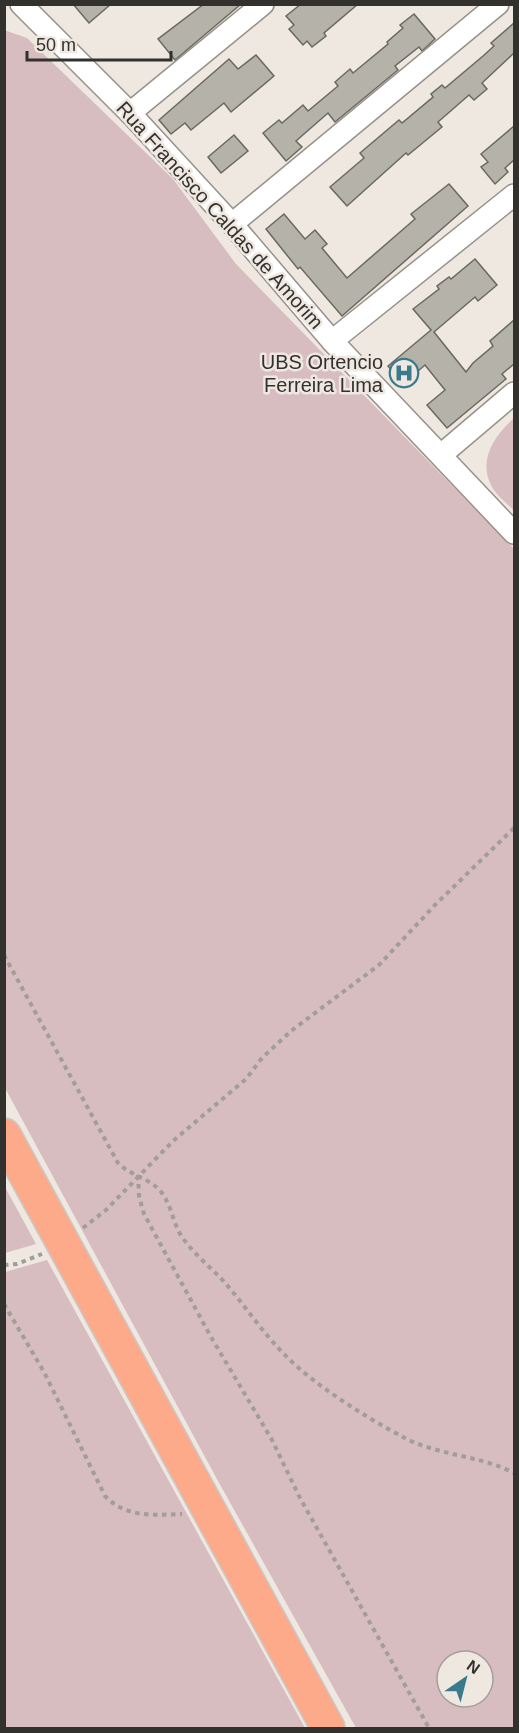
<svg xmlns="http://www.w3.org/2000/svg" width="519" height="1733" viewBox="0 0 519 1733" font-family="Helvetica,sans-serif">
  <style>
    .green { fill: #d7bdbf; fill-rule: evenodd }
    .building { fill: #b4b2a9; stroke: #6a6961; stroke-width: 1.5 }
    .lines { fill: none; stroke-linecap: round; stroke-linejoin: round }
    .minor-casing { stroke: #97918a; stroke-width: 24 }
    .trunk-casing { stroke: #cac9c9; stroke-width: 36 }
    .path { stroke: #a19d97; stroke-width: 4; stroke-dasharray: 4.5 4.5; stroke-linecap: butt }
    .minor { stroke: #fff; stroke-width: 21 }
    .trunk { stroke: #fcaa8a; stroke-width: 33 }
    .labels { text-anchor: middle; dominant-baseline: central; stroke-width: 5; stroke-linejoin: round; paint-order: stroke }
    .street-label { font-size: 20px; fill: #33312e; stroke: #efe8e1 }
    .poi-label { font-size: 20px; fill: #33312e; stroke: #efe8e1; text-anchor: end }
  </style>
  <rect width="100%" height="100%" fill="#efe8e1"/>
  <!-- green -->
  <g class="green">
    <path d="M4,30L27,38L173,179L236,264L514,549V1728H356L218,1481L5,1088ZM447,1661H483V1697H447Z"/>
    <path d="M514,418V511C508,504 497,496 492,487C477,460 495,435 514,418Z"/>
    <path d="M5,1187L36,1244L5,1253H4Z"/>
    <path d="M47,1260L305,1728H5V1272Z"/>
  </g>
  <!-- building -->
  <g class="building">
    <path d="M73,4H111L89,23Z"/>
    <path d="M204,4H241L175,60L158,39Z"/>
    <path d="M301,4H358L324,33L326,36L312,47L307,41L303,45L289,29L294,25L286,16Z"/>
    <path d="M414,14L435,39L422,51L419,47L395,66L398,70L335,122L328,113L296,141L302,147L286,161L263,133L279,120L282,123L303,105L308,111L338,86L335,82L350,69L353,73L388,44L387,42L403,28L400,25Z"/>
    <path d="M514,23V53L482,83L487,89L474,100L469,95L438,122L442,127L408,155L406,153L347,206L330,187L364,158L360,153L399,120L402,123L433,97L431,94L442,85L445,88L483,56L494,46L491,43Z"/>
    <path d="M256,55L274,76L231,112L224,103L191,130L185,123L171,134L159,120L229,59L238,69Z"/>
    <path d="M514,126V160L505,168L508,172L495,184L481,167L488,162L481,154Z"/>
    <path d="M234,135L248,151L221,173L208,157Z"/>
    <path d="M449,184L468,206L342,316L300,267L298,269L266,229L284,214L305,239L315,230L327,244L322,248L347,278L415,219L411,214Z"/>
    <path d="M475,259L497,285L478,301L475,297L434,332L466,372L473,363L493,346L490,341L514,320V364L502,374L506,379L447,428L427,405L445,390L425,365L403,384L388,366L431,330L413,309L439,289L437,286L449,277L451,279Z"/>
  </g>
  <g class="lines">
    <!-- minor casing -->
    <g class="minor-casing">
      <g id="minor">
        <path d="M21,4L130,113L232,224L332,341L514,533"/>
        <path d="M130,113L263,4"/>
        <path d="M232,224L498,4"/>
        <path d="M332,341L514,195"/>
        <path d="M441,455L514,393"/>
      </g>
    </g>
    <!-- trunk casing -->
    <g class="trunk-casing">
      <path id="trunk" d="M4,1135L328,1728"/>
    </g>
    <!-- path -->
    <g class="path">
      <path d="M4,955L118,1163C130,1176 151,1178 162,1193C173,1208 173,1227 185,1241C197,1257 213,1269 226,1284C246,1307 263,1333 284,1354C311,1383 367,1418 403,1437C438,1456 480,1455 514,1473"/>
      <path d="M138,1175L139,1196L144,1214L211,1337L272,1440L300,1498L429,1728"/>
      <path d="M83,1228L106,1210L173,1141L246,1079L262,1058L291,1031L379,965L435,905L514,828"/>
      <path d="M4,1265L17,1264L42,1254"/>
      <path d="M4,1304L44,1372L105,1496C126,1518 154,1515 182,1514"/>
    </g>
    <!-- minor -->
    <use href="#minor" class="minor"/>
    <!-- trunk -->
    <use href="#trunk" class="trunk"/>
  </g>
  <!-- icons -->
  <defs>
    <g id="hospital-ring" transform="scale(1.5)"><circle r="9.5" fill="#efe8e1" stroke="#397b8c" stroke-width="1.5"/><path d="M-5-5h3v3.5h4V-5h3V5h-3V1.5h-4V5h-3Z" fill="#397b8c"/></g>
  </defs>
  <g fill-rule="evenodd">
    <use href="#hospital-ring" x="404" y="373"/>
  </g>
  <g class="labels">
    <!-- street labels -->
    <g class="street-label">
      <text transform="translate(220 215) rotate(48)">Rua Francisco Caldas de Amorim</text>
    </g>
    <!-- poi labels -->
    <g class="poi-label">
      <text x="383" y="362">UBS Ortencio<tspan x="383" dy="23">Ferreira Lima</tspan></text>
    </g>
  </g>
  <!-- border -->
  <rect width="519" height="1733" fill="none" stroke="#33312e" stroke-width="12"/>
  <!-- north arrow -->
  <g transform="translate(465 1679) rotate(35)"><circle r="28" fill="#efe8e1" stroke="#a49f99" stroke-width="1.5"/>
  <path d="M0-4.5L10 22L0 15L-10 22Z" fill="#397b8c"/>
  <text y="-9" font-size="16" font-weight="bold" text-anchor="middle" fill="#33312e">N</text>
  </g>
  <!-- scale -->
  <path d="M27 51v9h144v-9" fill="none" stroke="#33312e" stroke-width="3"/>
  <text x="36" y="51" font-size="18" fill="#33312e" stroke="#efe8e1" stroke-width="4.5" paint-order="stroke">50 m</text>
</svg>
